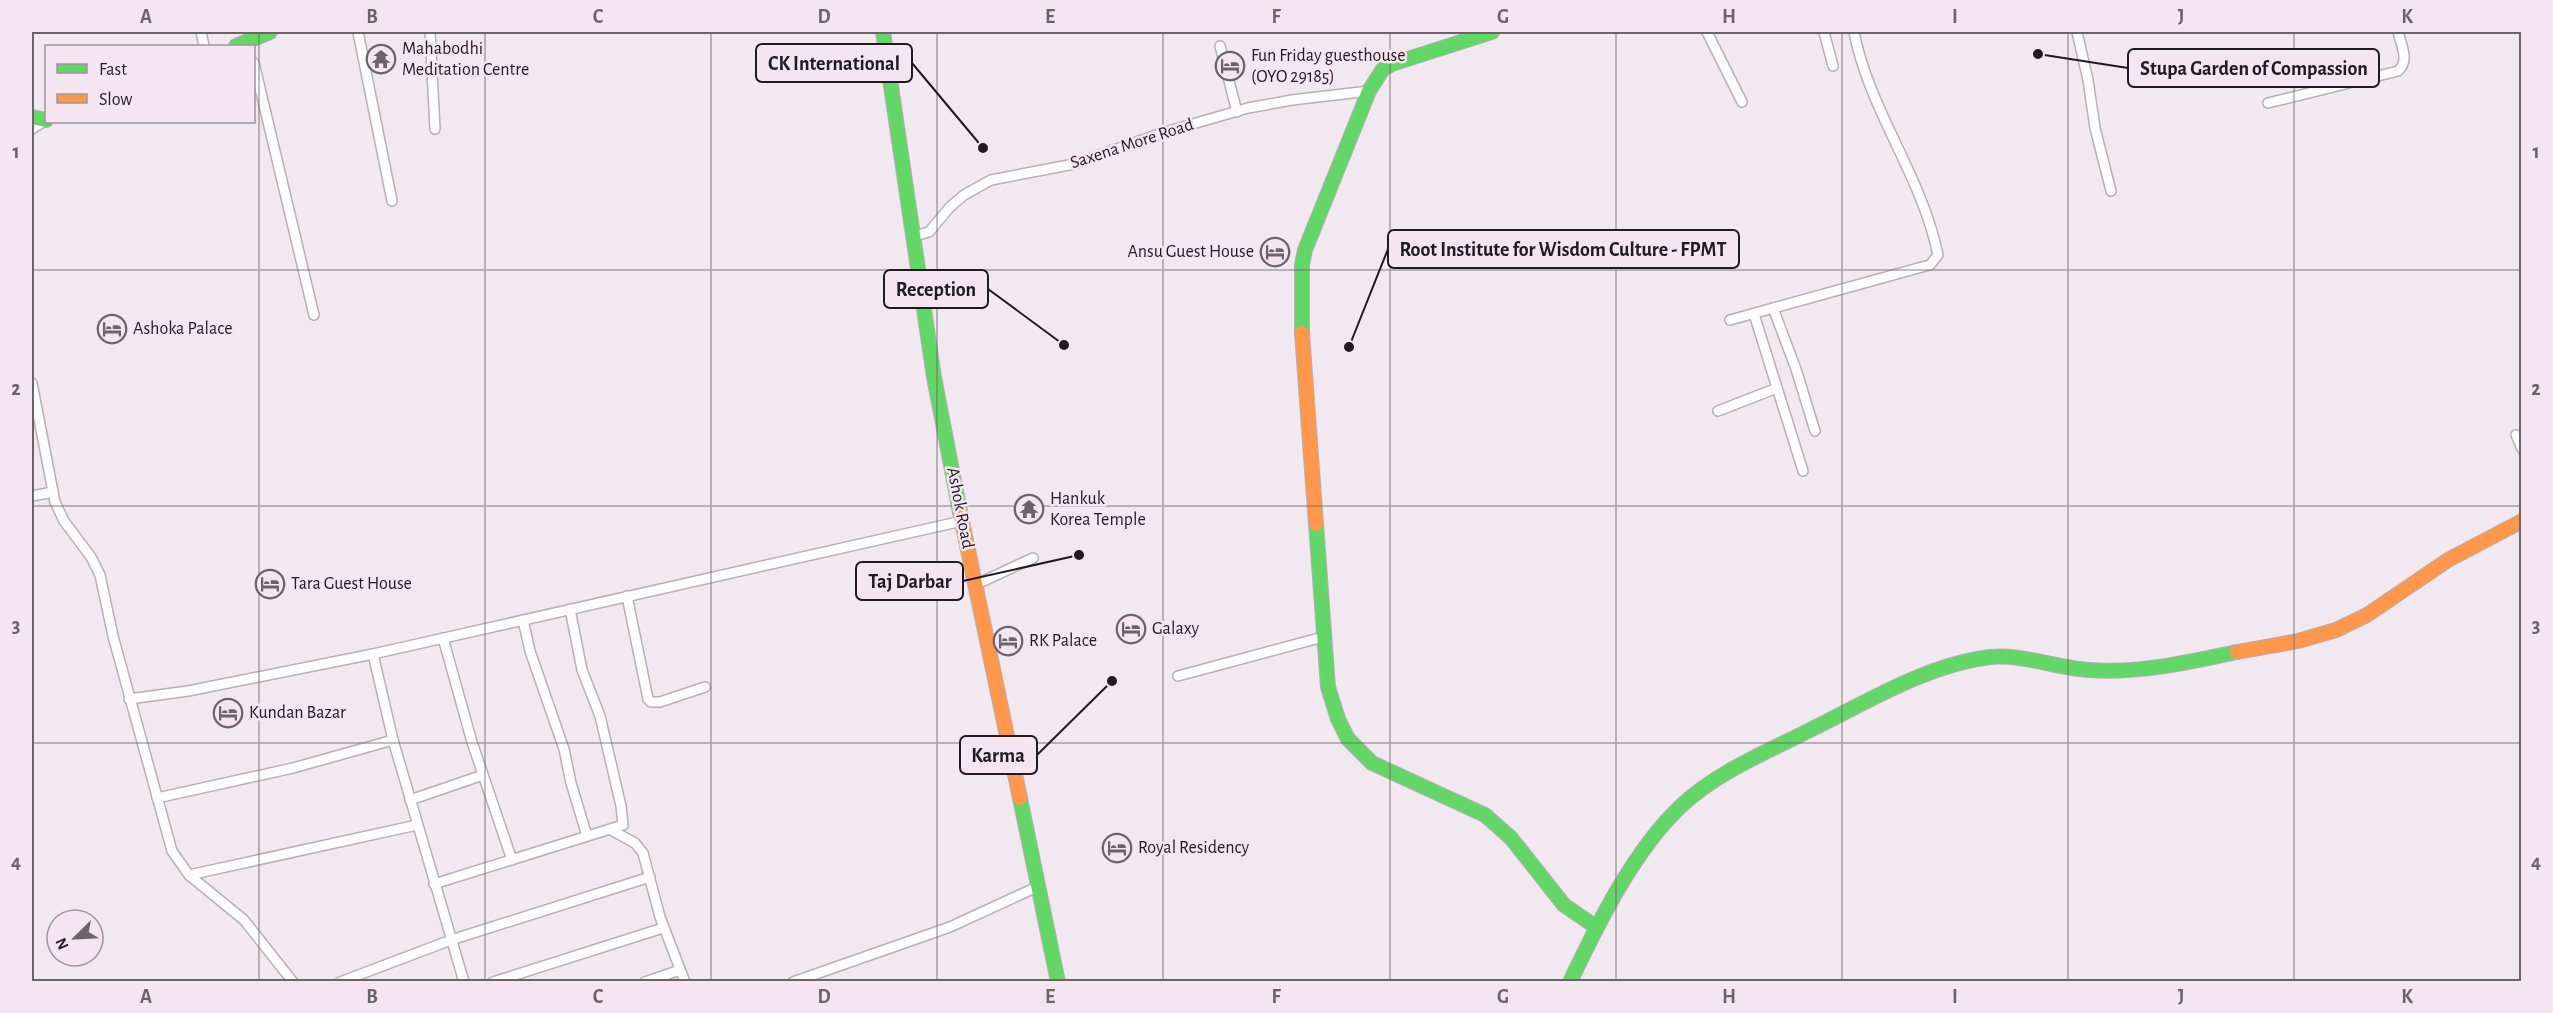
<svg xmlns="http://www.w3.org/2000/svg" width="2553" height="1013" viewBox="0 0 2553 1013" font-family="'Alegreya Sans',sans-serif">
  <style>
    .lines { fill: none; stroke-linecap: round; stroke-linejoin: round }
    .street-casing { stroke: #b7b0b5; stroke-width: 12 }
    .fast-casing { stroke: #b7b0b5; stroke-width: 16 }
    .slow-casing { stroke: #b7b0b5; stroke-width: 16 }
    .street { stroke: #fdfcfd; stroke-width: 9 }
    .fast { stroke: #63d668; stroke-width: 14 }
    .slow { stroke: #ff974d; stroke-width: 14 }
    .grid { fill: none; stroke: #6a6368; stroke-width: 1.5; stroke-opacity: 0.55 }
    .labels { text-anchor: middle; dominant-baseline: central; stroke-width: 5; stroke-linejoin: round; paint-order: stroke }
    .poi-label { font-size: 18px; fill: #201b1f; stroke: #f5e5f1; text-anchor: start }
    .street-label { font-size: 18px; fill: #201b1f; stroke: #f5e5f1 }
    .leader { fill: none; stroke: #201b1f; stroke-width: 2 }
    .callout-dot { fill: #201b1f; stroke: #f5e5f1; stroke-width: 2 }
    .callout { fill: #f5e5f1; stroke: #201b1f; stroke-width: 2 }
    .callout-label { font-size: 20px; text-anchor: middle; font-weight: bold; fill: #201b1f }
    .neatline { fill: none; stroke: #6a6368; stroke-width: 2 }
    .grid-label { font-size: 20px; text-anchor: middle; font-weight: bold; fill: #6a6368 }
  </style>
  <rect width="100%" height="100%" fill="#f2e8ef"/>
  <g class="lines">
    <!-- street casing -->
    <g class="street-casing">
      <g id="street">
        <path d="M201,32L204,46"/>
        <path d="M358,32L392,201"/>
        <path d="M430,32L435,129"/>
        <path d="M1707,32L1742,102"/>
        <path d="M1824,32L1833,66"/>
        <path d="M2077,32L2088,80L2095,128L2111,191"/>
        <path d="M1220,46L1237,112"/>
        <path d="M254,63L314,315"/>
        <path d="M2268,103L2398,71C2410,61 2401,44 2398,32"/>
        <path d="M32,129L46,120"/>
        <path d="M914,236L929,232L950,207L964,195L991,180L1074,164L1165,132L1248,108L1292,100L1369,91"/>
        <path d="M1773,308L1796,369L1815,431"/>
        <path d="M1754,314L1803,471"/>
        <path d="M1730,320L1922,267L1930,265L1938,255C1922,176 1869,110 1854,32"/>
        <path d="M32,383L55,502L64,521L91,557L100,575L113,636L172,851L189,875L244,920L293,982"/>
        <path d="M1718,411L1777,388"/>
        <path d="M2516,435L2522,449"/>
        <path d="M32,496L53,492"/>
        <path d="M975,585L1033,558"/>
        <path d="M627,596L648,699L651,702H660L705,687"/>
        <path d="M523,620L530,651L564,749L571,783L587,836"/>
        <path d="M443,638L472,742L512,860"/>
        <path d="M373,654L393,740L464,982"/>
        <path d="M1178,676L1323,637"/>
        <path d="M129,699L188,691L373,654L962,521"/>
        <path d="M157,798L293,768L393,740"/>
        <path d="M410,800L483,775"/>
        <path d="M611,830L635,843L643,853L660,917L685,982"/>
        <path d="M189,875L417,825"/>
        <path d="M434,884L623,825L621,806L600,716L582,670L570,609"/>
        <path d="M340,982L451,940L650,877"/>
        <path d="M493,982L663,928"/>
        <path d="M645,982L680,970"/>
        <path d="M793,982L950,927L1039,886"/>
      </g>
    </g>
    <!-- fast casing -->
    <g class="fast-casing">
      <g id="fast">
        <path d="M883,32L934,377L960,512"/>
        <path d="M236,46L270,32"/>
        <path d="M32,117L46,120"/>
        <path d="M1302,333V265L1305,250L1369,91L1383,69L1392,64L1492,32"/>
        <path d="M1316,524L1328,687L1338,719L1348,739L1372,763L1485,815L1511,838L1564,905L1596,927"/>
        <path d="M1020,798L1058,982"/>
        <path d="M1570,982C1597,925 1634,850 1681,806C1717,772 1767,752 1810,730C1867,702 1926,665 1990,657C2023,654 2056,668 2089,670C2139,674 2188,662 2237,652"/>
      </g>
    </g>
    <!-- slow casing -->
    <g class="slow-casing">
      <g id="slow">
        <path d="M1302,333L1316,524"/>
        <path d="M960,512L1020,798"/>
        <path d="M2237,652L2298,641L2336,630L2367,615L2448,560L2522,521"/>
      </g>
    </g>
    <!-- street -->
    <use href="#street" class="street"/>
    <!-- fast -->
    <use href="#fast" class="fast"/>
    <!-- slow -->
    <use href="#slow" class="slow"/>
  </g>
  <!-- grid -->
  <path class="grid" d="M259,32V982M485,32V982M711,32V982M937,32V982M1163,32V982M1390,32V982M1616,32V982M1842,32V982M2068,32V982M2294,32V982M32,270H2522M32,506H2522M32,743H2522"/>
  <!-- icons -->
  <defs>
    <g id="temple-ring" transform="scale(1.5)"><circle r="9.5" fill="#f5e5f1" stroke="#6a6368" stroke-width="1.5"/><path d="M0-6L5-2H3V0L6.5 2.5H4V6H1.5V3h-3V6H-4V2.5H-6.5L-3 0V-2H-5Z" fill="#6a6368"/></g>
    <g id="hotel-ring" transform="scale(1.5)"><circle r="9.5" fill="#f5e5f1" stroke="#6a6368" stroke-width="1.5"/><path d="M-6-4.5h1.5V1H6V5H4.5V3h-9V5H-6ZM-4 0a1.8 1.8 0 1 1 3.6 0ZM.5 0V-2.5h3Q6-2.5 6 0Z" fill="#6a6368"/></g>
  </defs>
  <g fill-rule="evenodd">
    <use href="#temple-ring" x="381" y="59"/>
    <use href="#hotel-ring" x="1230" y="66"/>
    <use href="#hotel-ring" x="1275" y="252"/>
    <use href="#hotel-ring" x="112" y="329"/>
    <use href="#temple-ring" x="1029" y="509"/>
    <use href="#hotel-ring" x="270" y="584"/>
    <use href="#hotel-ring" x="1131" y="629"/>
    <use href="#hotel-ring" x="1008" y="641"/>
    <use href="#hotel-ring" x="228" y="713"/>
    <use href="#hotel-ring" x="1117" y="848"/>
  </g>
  <g class="labels">
    <!-- poi labels -->
    <g class="poi-label">
      <text x="402" y="49">Mahabodhi<tspan x="402" dy="21">Meditation Centre</tspan></text>
      <text x="1251" y="56">Fun Friday guesthouse<tspan x="1251" dy="21">(OYO 29185)</tspan></text>
      <text x="1254" y="252" text-anchor="end">Ansu Guest House</text>
      <text x="133" y="329">Ashoka Palace</text>
      <text x="1050" y="499">Hankuk<tspan x="1050" dy="21">Korea Temple</tspan></text>
      <text x="291" y="584">Tara Guest House</text>
      <text x="1152" y="629">Galaxy</text>
      <text x="1029" y="641">RK Palace</text>
      <text x="249" y="713">Kundan Bazar</text>
      <text x="1138" y="848">Royal Residency</text>
    </g>
    <!-- street labels -->
    <g class="street-label">
      <text transform="translate(1132 144) rotate(-18)">Saxena More Road</text>
      <text transform="translate(960 508) rotate(79)">Ashok Road</text>
    </g>
  </g>
  <!-- callouts -->
  <path class="leader" d="M983 148L912 63M2038 54L2128 68M1349 347L1388 249M1064 345L988 289M1079 555L963 581M1112 681L1037 755"/>
  <g class="callout-dot">
    <circle cx="983" cy="148" r="6"/>
    <circle cx="2038" cy="54" r="6"/>
    <circle cx="1349" cy="347" r="6"/>
    <circle cx="1064" cy="345" r="6"/>
    <circle cx="1079" cy="555" r="6"/>
    <circle cx="1112" cy="681" r="6"/>
  </g>
  <g class="callout">
    <rect x="756" y="44" width="156" height="38" rx="6"/>
    <rect x="2128" y="49" width="251" height="38" rx="6"/>
    <rect x="1388" y="230" width="351" height="38" rx="6"/>
    <rect x="884" y="270" width="104" height="38" rx="6"/>
    <rect x="856" y="562" width="107" height="38" rx="6"/>
    <rect x="960" y="736" width="77" height="38" rx="6"/>
  </g>
  <g class="callout-label">
    <text x="834" y="70">CK International</text>
    <text x="2254" y="75">Stupa Garden of Compassion</text>
    <text x="1563" y="256">Root Institute for Wisdom Culture - FPMT</text>
    <text x="936" y="296">Reception</text>
    <text x="910" y="588">Taj Darbar</text>
    <text x="998" y="762">Karma</text>
  </g>
  <!-- border -->
  <rect width="2553" height="1013" fill="none" stroke="#f5e5f1" stroke-width="66"/>
  <!-- legend -->
  <rect x="45" y="45" width="210" height="78" fill="#f5e5f1" stroke="#a0949d" stroke-width="1.5"/>
  <rect x="57" y="64" width="30" height="9" fill="#63d668" stroke="#a0949d" stroke-width="1.5"/>
  <text x="99" y="75" font-size="18" fill="#201b1f">Fast</text>
  <rect x="57" y="94" width="30" height="9" fill="#ff974d" stroke="#a0949d" stroke-width="1.5"/>
  <text x="99" y="105" font-size="18" fill="#201b1f">Slow</text>
  <!-- north arrow -->
  <g transform="translate(75 938) rotate(246)"><circle r="28" fill="#f5e5f1" stroke="#a0949d" stroke-width="1.5"/>
  <path d="M0-4.5L10 22L0 15L-10 22Z" fill="#6a6368"/>
  <text y="-9" font-size="16" font-weight="bold" text-anchor="middle" fill="#201b1f">N</text>
  </g>
  <rect x="33" y="33" width="2487" height="947" class="neatline"/>
  <g class="grid-label">
    <text x="146" y="23">A</text>
    <text x="372" y="23">B</text>
    <text x="598" y="23">C</text>
    <text x="824" y="23">D</text>
    <text x="1050" y="23">E</text>
    <text x="1276" y="23">F</text>
    <text x="1503" y="23">G</text>
    <text x="1729" y="23">H</text>
    <text x="1955" y="23">I</text>
    <text x="2181" y="23">J</text>
    <text x="2407" y="23">K</text>
    <text x="16" y="158">1</text>
    <text x="2536" y="158">1</text>
    <text x="16" y="395">2</text>
    <text x="2536" y="395">2</text>
    <text x="16" y="632">3</text>
    <text x="2536" y="632">3</text>
    <text x="16" y="868">4</text>
    <text x="2536" y="868">4</text>
    <text x="146" y="1003">A</text>
    <text x="372" y="1003">B</text>
    <text x="598" y="1003">C</text>
    <text x="824" y="1003">D</text>
    <text x="1050" y="1003">E</text>
    <text x="1276" y="1003">F</text>
    <text x="1503" y="1003">G</text>
    <text x="1729" y="1003">H</text>
    <text x="1955" y="1003">I</text>
    <text x="2181" y="1003">J</text>
    <text x="2407" y="1003">K</text>
  </g>
</svg>
